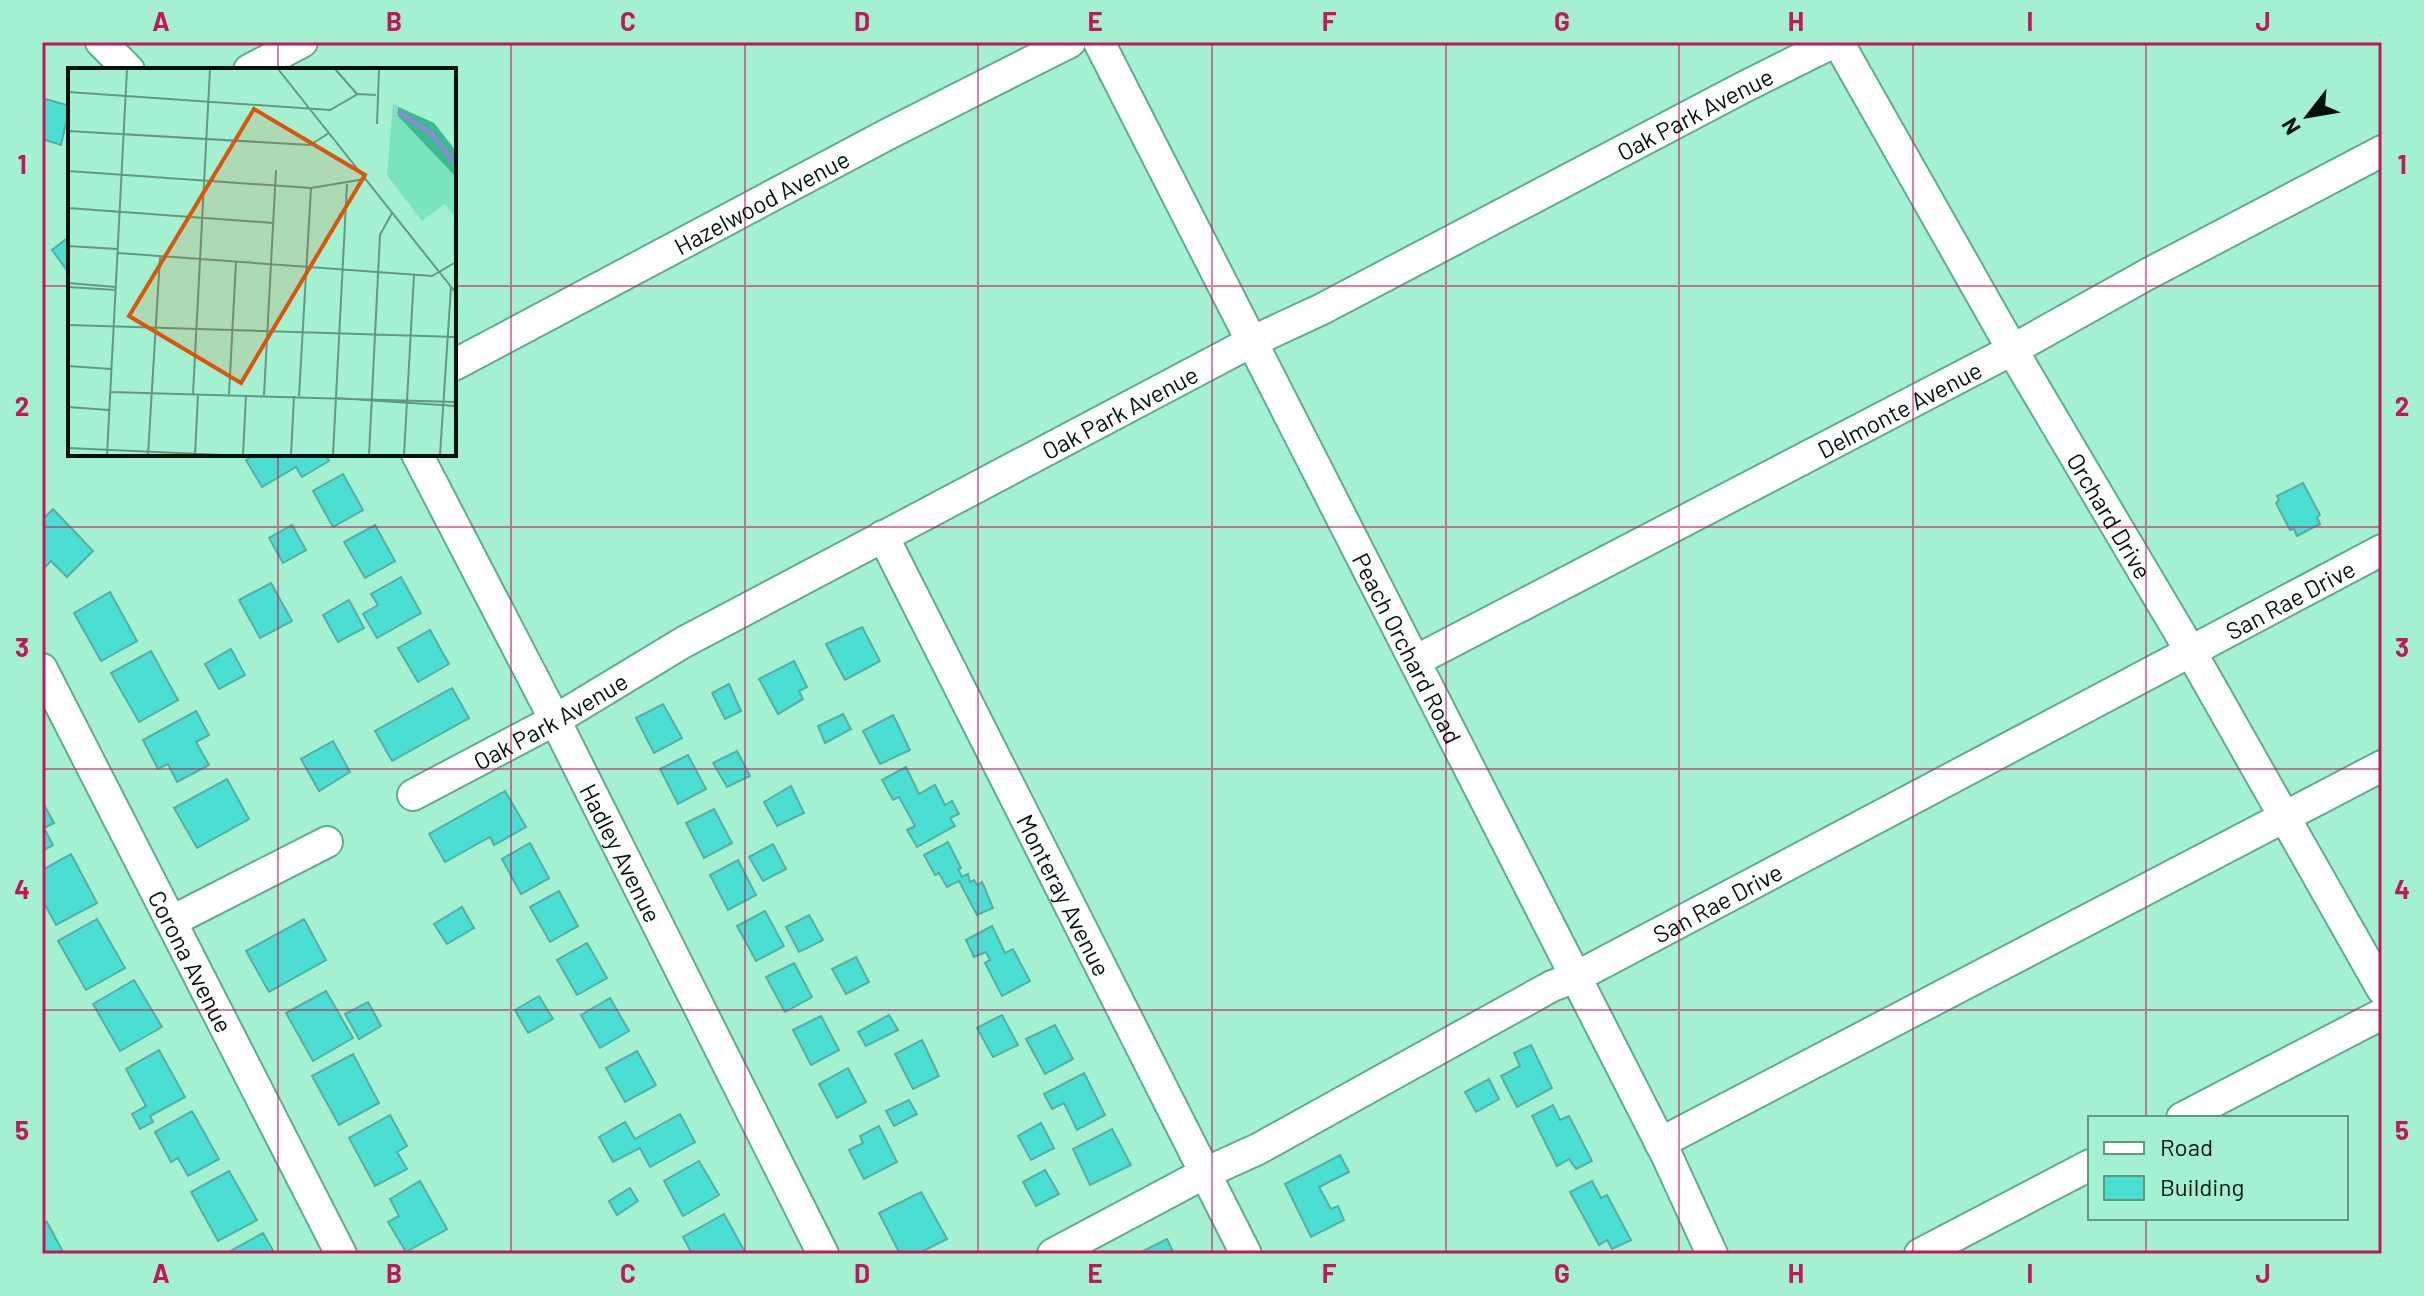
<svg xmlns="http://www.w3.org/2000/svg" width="2424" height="1296" viewBox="0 0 2424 1296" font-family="Barlow,sans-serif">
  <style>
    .building { fill: #4bded2; stroke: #54aea5; stroke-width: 2 }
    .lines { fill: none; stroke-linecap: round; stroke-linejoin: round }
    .minor-casing { stroke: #60ac8f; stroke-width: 34 }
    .minor { stroke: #fff; stroke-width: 30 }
    .grid { fill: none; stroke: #c2185b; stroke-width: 2; stroke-opacity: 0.55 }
    .labels { text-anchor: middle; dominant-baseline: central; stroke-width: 8; stroke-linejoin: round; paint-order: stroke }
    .street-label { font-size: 24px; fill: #00120b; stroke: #a4f1d2 }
    .inset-river { fill: none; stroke: #9188dd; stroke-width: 4 }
    .inset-road { fill: none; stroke: #629882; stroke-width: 2 }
    .view { fill: #dc550c; fill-opacity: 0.15; stroke: #dc550c; stroke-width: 4 }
    .inset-edge { fill: none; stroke: #00120b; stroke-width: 4 }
    .neatline { fill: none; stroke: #c2185b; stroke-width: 3 }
    .grid-label { font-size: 26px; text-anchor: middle; font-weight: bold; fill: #c2185b }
  </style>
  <rect width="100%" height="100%" fill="#a4f1d2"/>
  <!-- building -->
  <g class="building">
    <path d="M42,98L70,106L61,145L42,139Z"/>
    <path d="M70,236V266L66,269L52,250Z"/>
    <path d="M256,454H325L329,461L302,477L296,467L262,487L246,460Z"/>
    <path d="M343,474L363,510L333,527L313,491Z"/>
    <path d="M2303,483L2320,515L2317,517L2320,524L2297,536L2294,529L2290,530L2276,503L2279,500L2277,496Z"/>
    <path d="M53,509L93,551L67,577L51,561L45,567L42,564V520Z"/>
    <path d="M292,525L306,550L283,563L269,538Z"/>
    <path d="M375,525L395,561L365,578L344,542Z"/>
    <path d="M401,577L421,613L377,638L363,614L378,605L371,594Z"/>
    <path d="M271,583L292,621L260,638L239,600Z"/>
    <path d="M110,592L137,641L101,661L74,613Z"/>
    <path d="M349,600L364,628L338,642L323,615Z"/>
    <path d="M862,627L880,661L845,680L826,644Z"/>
    <path d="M430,630L449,664L418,682L398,648Z"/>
    <path d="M231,649L245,675L219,689L205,664Z"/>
    <path d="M151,651L178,700L139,722L111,673Z"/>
    <path d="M794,661L807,687L799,691L803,699L778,714L759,679Z"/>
    <path d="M729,684L741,711L725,719L712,693Z"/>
    <path d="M452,688L469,718L392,761L375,731Z"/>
    <path d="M663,704L682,738L654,753L636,718Z"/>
    <path d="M196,711L209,735L196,742L209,765L177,782L168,764L158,769L143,740Z"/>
    <path d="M843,714L851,729L825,743L818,726Z"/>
    <path d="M893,715L910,750L880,764L863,731Z"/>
    <path d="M333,741L350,772L319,791L301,759Z"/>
    <path d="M737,751L750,776L727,787L713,763Z"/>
    <path d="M688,755L706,789L678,804L660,769Z"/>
    <path d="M906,767L919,794L935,785L945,805L952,801L959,814L950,818L955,826L917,847L907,830L915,826L899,797L893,800L882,780Z"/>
    <path d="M227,779L249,819L197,848L174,808Z"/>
    <path d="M791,786L804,813L777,826L764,802Z"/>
    <path d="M505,791L526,827L494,845L490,837L445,862L429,834Z"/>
    <path d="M42,801L54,823L44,828L53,845L42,851Z"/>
    <path d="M714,809L732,843L704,858L686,823Z"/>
    <path d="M948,842L961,868L958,869L962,877L968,874L970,882L974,880L977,885L982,882L993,908L977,915L959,881L947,887L939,873L935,875L924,855Z"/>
    <path d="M530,843L549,878L521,894L502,859Z"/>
    <path d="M773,844L786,869L763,881L749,857Z"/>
    <path d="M71,854L97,903L56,925L42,899V870Z"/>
    <path d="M738,860L756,895L728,910L710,875Z"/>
    <path d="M559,891L578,926L550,942L530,907Z"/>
    <path d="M462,907L474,928L447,944L434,924Z"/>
    <path d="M765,911L784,946L756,961L737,926Z"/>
    <path d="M809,915L823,940L799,952L786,927Z"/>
    <path d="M97,919L125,968L86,990L58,941Z"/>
    <path d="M304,919L326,960L269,992L246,951Z"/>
    <path d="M992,926L1005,953L1013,949L1030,981L1002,996L985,963L990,960L986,952L974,957L966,940Z"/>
    <path d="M587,943L607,978L577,995L557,960Z"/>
    <path d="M856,957L869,982L846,994L832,969Z"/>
    <path d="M794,963L812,997L785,1012L766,977Z"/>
    <path d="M134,980L162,1027L120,1051L93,1004Z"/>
    <path d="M326,991L353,1038L313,1061L286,1013Z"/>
    <path d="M539,996L553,1019L528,1033L515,1010Z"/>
    <path d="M610,998L629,1031L600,1048L581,1015Z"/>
    <path d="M368,1002L381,1026L359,1039L345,1014Z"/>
    <path d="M889,1015L898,1030L866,1046L858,1032Z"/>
    <path d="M1002,1015L1018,1045L993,1057L977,1028Z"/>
    <path d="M821,1016L839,1050L811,1065L793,1030Z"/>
    <path d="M1055,1025L1073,1059L1045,1074L1026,1039Z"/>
    <path d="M922,1040L939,1076L913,1089L895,1054Z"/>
    <path d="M1531,1045L1552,1088L1517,1107L1501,1076L1520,1066L1514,1053Z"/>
    <path d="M159,1050L185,1097L150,1116L153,1122L140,1129L132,1114L146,1106L126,1069Z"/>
    <path d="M637,1051L656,1085L625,1102L606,1068Z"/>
    <path d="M353,1054L379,1103L339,1125L312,1076Z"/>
    <path d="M848,1068L866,1102L837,1118L819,1084Z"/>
    <path d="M1084,1073L1105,1115L1077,1130L1064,1103L1052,1109L1044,1094Z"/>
    <path d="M1489,1079L1499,1099L1476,1112L1465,1092Z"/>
    <path d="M909,1100L917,1114L894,1126L886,1111Z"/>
    <path d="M1553,1105L1560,1120L1569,1116L1592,1161L1576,1169L1569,1159L1557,1166L1532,1116Z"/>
    <path d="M192,1111L219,1159L188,1176L178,1158L171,1162L155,1132Z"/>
    <path d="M680,1114L695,1142L650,1167L640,1148L613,1162L599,1137L625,1122L635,1139Z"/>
    <path d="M390,1115L407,1146L397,1152L407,1169L375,1186L349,1138Z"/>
    <path d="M1041,1123L1054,1148L1031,1160L1018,1136Z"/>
    <path d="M879,1126L897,1162L864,1179L849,1150L863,1143L860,1136Z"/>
    <path d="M1112,1129L1131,1165L1090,1185L1073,1149Z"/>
    <path d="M1340,1155L1349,1172L1319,1187L1331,1209L1338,1206L1344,1220L1311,1237L1285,1184Z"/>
    <path d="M699,1161L719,1195L683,1216L664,1181Z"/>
    <path d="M1045,1170L1059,1194L1036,1206L1023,1182Z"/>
    <path d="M229,1171L257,1220L218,1241L191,1192Z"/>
    <path d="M420,1181L447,1229L406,1252L388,1222L399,1216L390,1199Z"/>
    <path d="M1592,1181L1601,1198L1607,1195L1631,1240L1612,1249L1607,1240L1599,1245L1570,1192Z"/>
    <path d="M630,1188L638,1201L617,1215L609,1201Z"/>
    <path d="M921,1192L947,1239L917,1254H900L879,1213Z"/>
    <path d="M724,1214L746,1254H692L683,1237Z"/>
    <path d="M47,1222L63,1252L59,1254H42V1225Z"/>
    <path d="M263,1233L275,1254H225Z"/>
    <path d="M1167,1239L1174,1254H1140L1139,1253Z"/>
  </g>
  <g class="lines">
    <!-- minor casing -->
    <g class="minor-casing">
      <g id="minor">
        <path d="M101,42L129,70"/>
        <path id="s1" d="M1099,42L1667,1156L1712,1254"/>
        <path id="s2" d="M1838,42L2024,370L2191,652L2382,989"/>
        <path d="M249,70L302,42"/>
        <path id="s3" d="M454,365L890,133L1070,42"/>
        <path id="s4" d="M417,454L555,720L823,1254"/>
        <path id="s5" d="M883,536L1246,1254"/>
        <path id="s6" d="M1415,661L2012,350L2146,275L2382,151"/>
        <path id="s7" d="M42,669L341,1254"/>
        <path id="s8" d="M413,795L555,720L684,642L1253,341L1322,309L1742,88L1834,42"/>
        <path d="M172,921L327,842"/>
        <path d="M2182,1118L2382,1014"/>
        <path d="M1660,1143L2382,766"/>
        <path id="s9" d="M1053,1254L1205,1173L1258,1149L1552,986L1576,977L2382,550"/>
        <path d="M1920,1254L2090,1165"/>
      </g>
    </g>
    <!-- minor -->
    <use href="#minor" class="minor"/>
  </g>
  <!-- grid -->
  <path class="grid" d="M278,42V70M511,42V1254M745,42V1254M978,42V1254M1212,42V1254M1446,42V1254M1679,42V1254M1913,42V1254M2146,42V1118M42,286H70M454,286H2382M278,454V1254M42,527H2382M42,769H2382M42,1010H2382M2146,1218V1254"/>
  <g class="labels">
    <!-- street labels -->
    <g class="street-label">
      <text stroke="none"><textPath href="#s8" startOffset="1452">Oak Park Avenue</textPath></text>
      <text stroke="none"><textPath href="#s3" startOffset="348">Hazelwood Avenue</textPath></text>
      <text stroke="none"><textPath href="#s6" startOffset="546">Delmonte Avenue</textPath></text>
      <text stroke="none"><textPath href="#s8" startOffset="804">Oak Park Avenue</textPath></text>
      <text stroke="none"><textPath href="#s2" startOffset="546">Orchard Drive</textPath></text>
      <text stroke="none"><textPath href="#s9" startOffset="1400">San Rae Drive</textPath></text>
      <text stroke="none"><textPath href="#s1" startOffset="680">Peach Orchard Road</textPath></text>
      <text stroke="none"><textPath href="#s8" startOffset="156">Oak Park Avenue</textPath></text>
      <text stroke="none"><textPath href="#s4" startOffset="448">Hadley Avenue</textPath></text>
      <text stroke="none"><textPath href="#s5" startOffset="402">Monteray Avenue</textPath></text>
      <text stroke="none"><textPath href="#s9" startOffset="752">San Rae Drive</textPath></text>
      <text stroke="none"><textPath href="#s7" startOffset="328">Corona Avenue</textPath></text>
    </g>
  </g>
  <!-- overview -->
  <g transform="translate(68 68)">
    <rect width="388" height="388" fill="#a4f1d2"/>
    <path d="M325,36L366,55L388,84V150L377,136L354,153L319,107Z" fill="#7ae4bc"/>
    <path d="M330,39L366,55L388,83V109L330,48Z" fill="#3eb991"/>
    <path class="inset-river" d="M330,43L364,66L388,97"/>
    <path class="inset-road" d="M210,1L388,225M267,1L289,26M0,24L262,42L290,26L308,27M309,56L311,1M0,63L242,77L261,65M0,103L243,120L297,111M0,140L205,155M0,178L49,181M50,185L364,208L388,194M0,215L48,219M0,219L48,222M0,257L388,269M0,298L43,301M42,324L388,334M125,326L142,1M161,326L168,194M196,327L208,102M231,328L243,120M268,330L388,338M0,339L41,342M0,380L154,387M39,387L59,1M80,387L92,189M127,387L130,326M175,387L178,327M223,387L226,328M265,387L279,116M301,387L312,167L324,145M336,387L346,207M372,387L383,219"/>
    <path class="view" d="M186,41L297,107L173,315L61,248Z"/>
    <rect width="388" height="388" class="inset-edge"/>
  </g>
  <!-- border -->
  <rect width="2424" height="1296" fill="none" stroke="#a4f1d2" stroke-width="88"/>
  <!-- legend -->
  <rect x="2088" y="1116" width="260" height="104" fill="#a4f1d2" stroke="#629882" stroke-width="2"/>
  <rect x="2104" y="1142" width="40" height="12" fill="#ffffff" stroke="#629882" stroke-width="2"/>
  <text x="2160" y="1156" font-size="24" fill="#00120b">Road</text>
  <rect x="2104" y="1176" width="40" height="24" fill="#4bded2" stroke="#629882" stroke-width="2"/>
  <text x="2160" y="1196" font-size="24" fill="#00120b">Building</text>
  <!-- north arrow -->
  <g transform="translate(2308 116) rotate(239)" stroke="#a4f1d2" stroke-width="6" paint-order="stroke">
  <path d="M0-6L14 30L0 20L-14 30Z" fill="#00120b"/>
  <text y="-12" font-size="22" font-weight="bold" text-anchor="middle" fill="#00120b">N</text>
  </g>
  <rect x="44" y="44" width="2336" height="1208" class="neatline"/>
  <g class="grid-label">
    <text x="161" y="31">A</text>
    <text x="394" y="31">B</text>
    <text x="628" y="31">C</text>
    <text x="862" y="31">D</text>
    <text x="1095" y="31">E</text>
    <text x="1329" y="31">F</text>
    <text x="1562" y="31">G</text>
    <text x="1796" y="31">H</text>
    <text x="2030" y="31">I</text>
    <text x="2263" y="31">J</text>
    <text x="22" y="174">1</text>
    <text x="2402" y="174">1</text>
    <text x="22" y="416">2</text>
    <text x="2402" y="416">2</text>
    <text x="22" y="657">3</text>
    <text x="2402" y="657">3</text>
    <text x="22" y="899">4</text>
    <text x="2402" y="899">4</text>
    <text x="22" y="1140">5</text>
    <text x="2402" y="1140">5</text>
    <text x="161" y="1283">A</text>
    <text x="394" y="1283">B</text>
    <text x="628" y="1283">C</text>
    <text x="862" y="1283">D</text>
    <text x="1095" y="1283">E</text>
    <text x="1329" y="1283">F</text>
    <text x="1562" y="1283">G</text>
    <text x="1796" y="1283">H</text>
    <text x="2030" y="1283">I</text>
    <text x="2263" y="1283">J</text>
  </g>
</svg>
